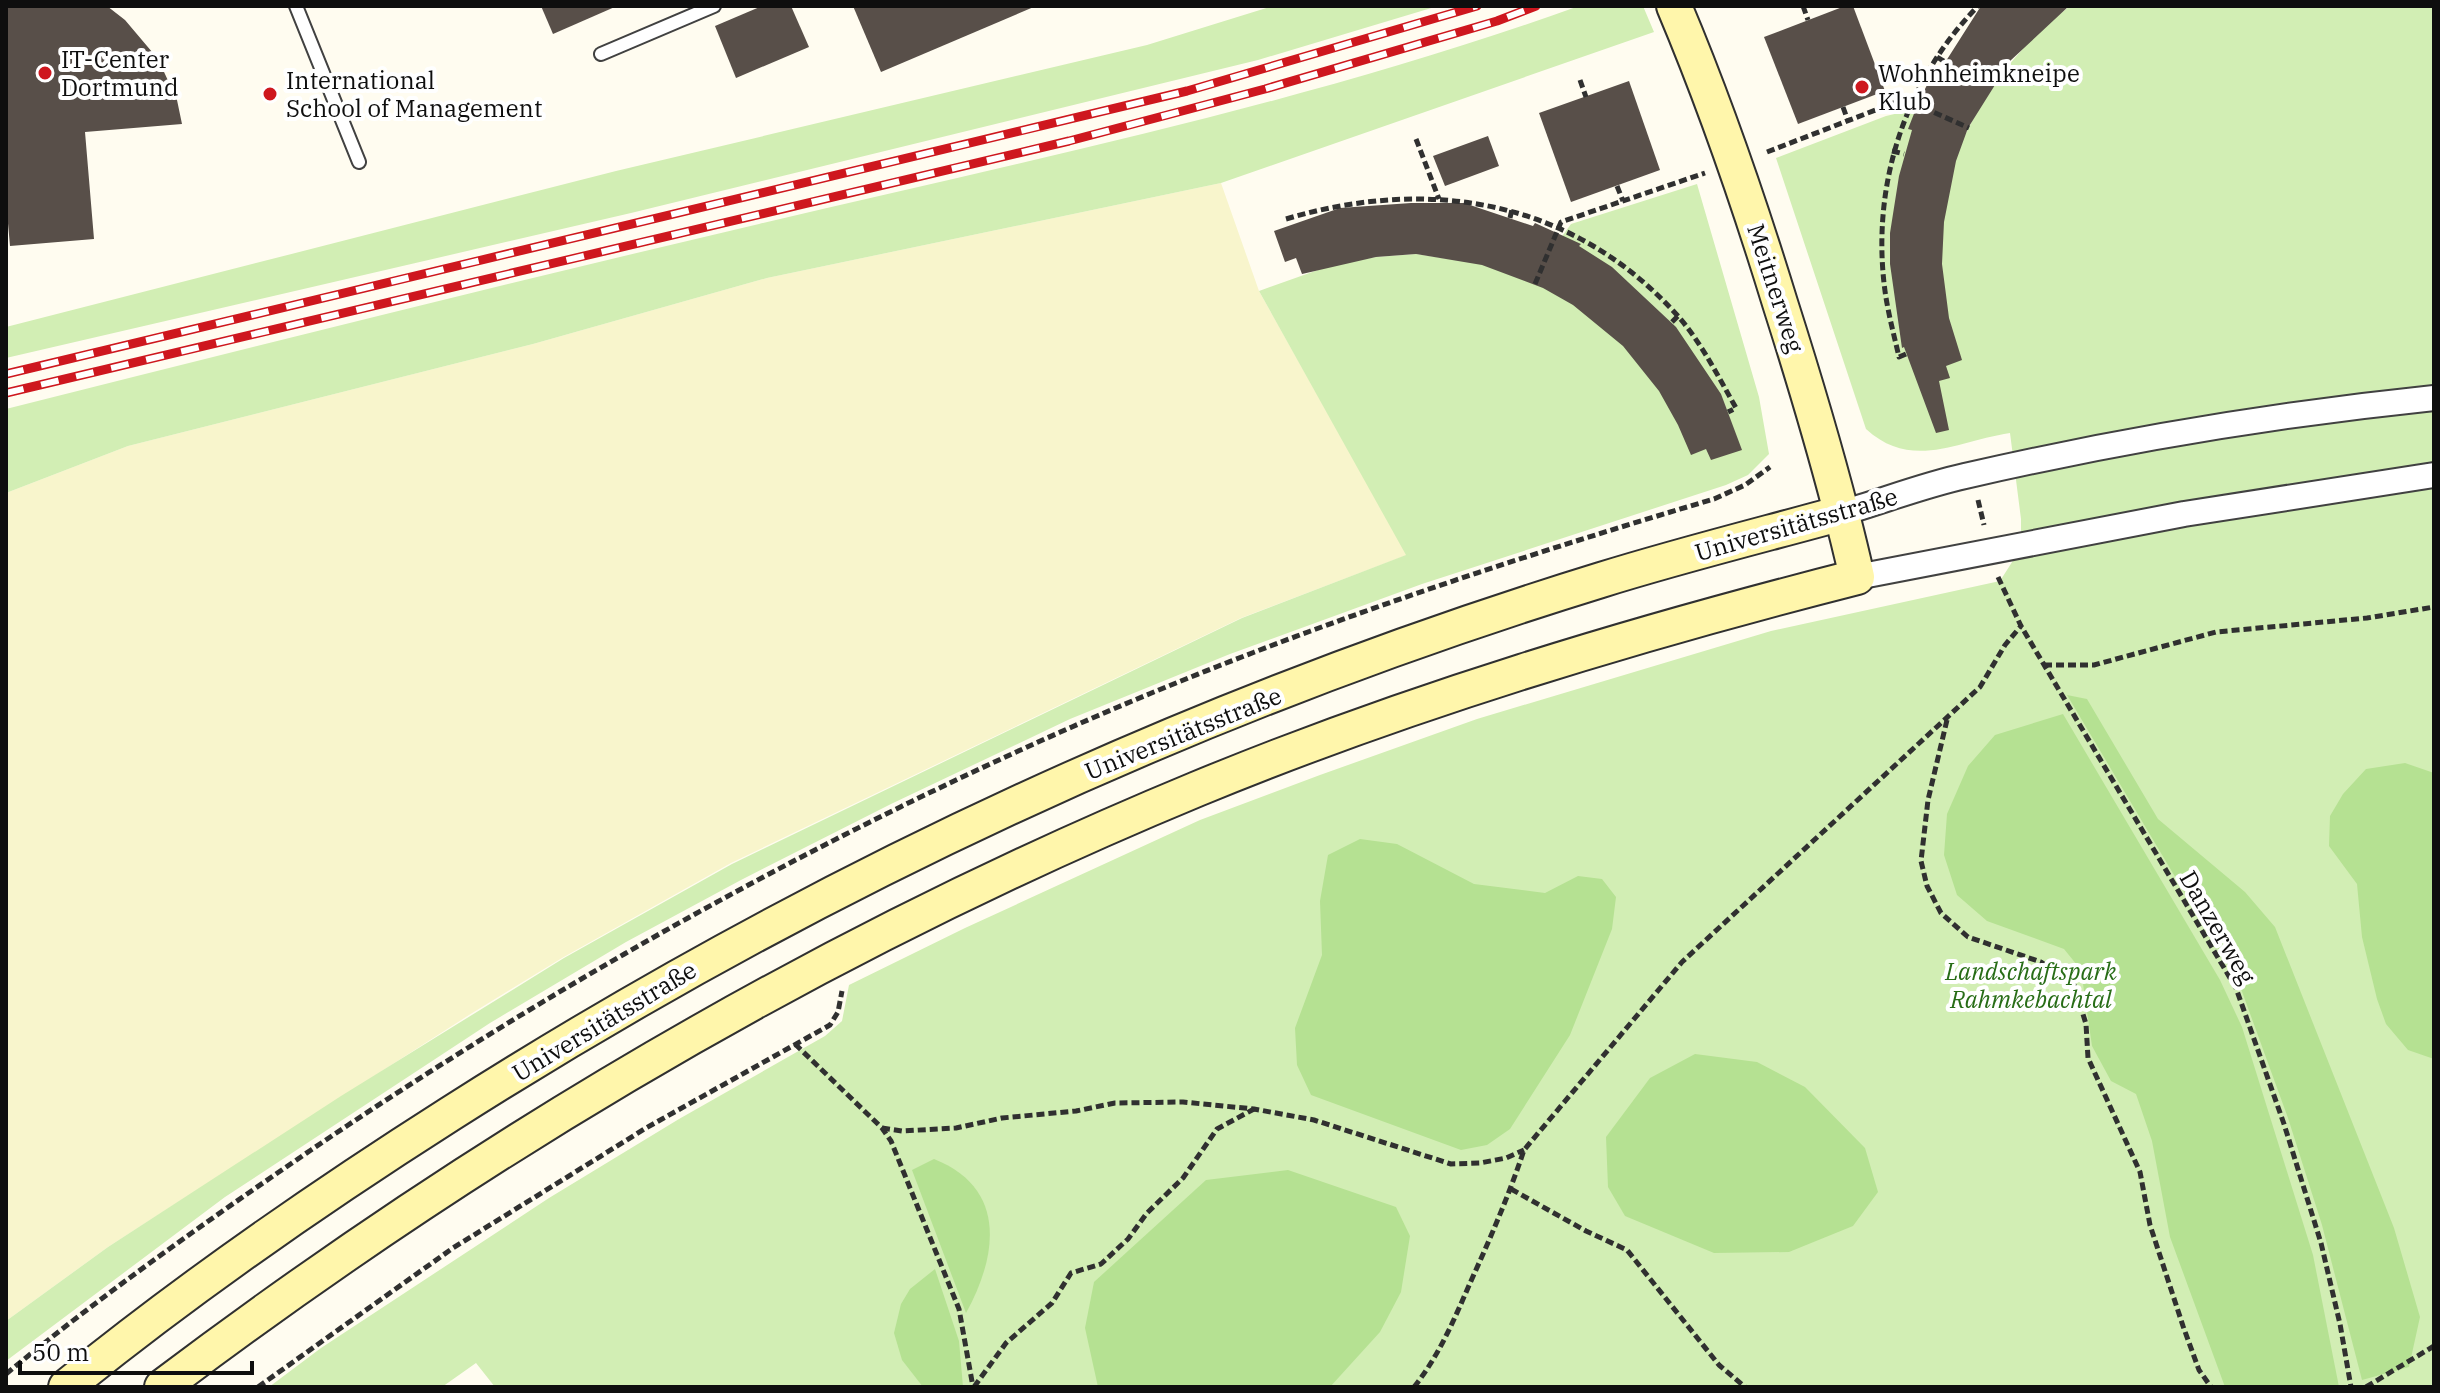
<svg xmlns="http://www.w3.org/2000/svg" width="2440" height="1393" viewBox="0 0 2440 1393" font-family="'IBM Plex Serif',serif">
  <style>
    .farmland { fill: #f8f5cc }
    .green { fill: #d2eeb4 }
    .forest { fill: #b5e192 }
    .building { fill: #584f49 }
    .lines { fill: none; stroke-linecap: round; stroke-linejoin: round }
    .lane-casing { stroke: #414141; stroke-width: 16 }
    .street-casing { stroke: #414141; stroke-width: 28 }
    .secondary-casing { stroke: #303030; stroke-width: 38 }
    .path { stroke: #303030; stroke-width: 5; stroke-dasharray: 8 4; stroke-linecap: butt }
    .lane { stroke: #fff; stroke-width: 12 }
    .street { stroke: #fff; stroke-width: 24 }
    .secondary { stroke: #fff6ab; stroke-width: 34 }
    .rail-casing { stroke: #ce171e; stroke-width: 9 }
    .rail { stroke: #fff; stroke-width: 6; stroke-dasharray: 18; stroke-linecap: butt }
    .poi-dot { fill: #ce171e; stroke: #fff; stroke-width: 3 }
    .labels { text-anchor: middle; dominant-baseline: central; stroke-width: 8; stroke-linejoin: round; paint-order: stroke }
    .poi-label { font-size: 24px; fill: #0e0e0e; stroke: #fff; text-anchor: start }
    .street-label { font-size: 24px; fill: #0e0e0e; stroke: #fff }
    .park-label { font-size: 24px; font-style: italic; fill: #286d17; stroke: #fff }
  </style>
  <rect width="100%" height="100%" fill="#fffcf0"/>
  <!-- farmland -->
  <path class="farmland" d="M1221,183L1259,291L1407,555L1241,618L731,863L562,958L469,1015L108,1247L6,1321V493L128,446L533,344L767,278Z"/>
  <!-- green -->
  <g class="green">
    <path d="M1273,6H1438L1258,60L631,213L6,358V327L616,171L1147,45Z"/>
    <path d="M1579,6H1643L1654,32L1221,183L767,278L533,344L128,446L6,493V409C257,346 507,283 759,224C1034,159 1313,102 1579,6Z"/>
    <path d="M2070,6H2434V1387H495L476,1363L442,1387H269L321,1348L549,1198L679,1119L825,1036L842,1021L849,985L965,928L1200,820L1320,775L1477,719L1771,631L2000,581L2021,548V519L2010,433C1957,441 1912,471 1866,429L1776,158L1886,116L1916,109L1966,133C1991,82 2025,40 2070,6Z"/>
    <path d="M1697,184L1759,397L1769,454L1748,475L1726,485L1422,584L1230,654L1070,719L891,804L741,880L626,942L490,1023L225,1197L6,1361V1321L108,1247L341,1096L564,958L732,864L1242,618L1406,555L1259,291L1332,265L1376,257L1416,254L1469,262L1548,265L1563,235L1571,224Z"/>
  </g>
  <!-- forest -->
  <g class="forest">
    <path d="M2067,695L2087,699L2158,819L2245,892L2275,927L2394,1228L2420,1317L2409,1367L2362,1380L2322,1225L2288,1118L2240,986Z"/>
    <path d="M2063,714L2220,980L2242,1027L2313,1255L2339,1387H2225L2170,1237L2152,1141L2136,1094L2111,1081L2092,1046L2081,970L2064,949L1987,921L1957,895L1944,855L1947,814L1968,766L1995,735Z"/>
    <path d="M2405,763L2434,773V1059L2408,1050L2386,1024L2377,999L2362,937L2357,884L2329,846L2330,816L2343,794L2366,769Z"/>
    <path d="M1360,839L1397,844L1474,884L1545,893L1578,876L1602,879L1616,897L1612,929L1570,1035L1510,1129L1487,1145L1461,1150L1311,1095L1297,1065L1295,1028L1322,955L1320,901L1328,855Z"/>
    <path d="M1695,1054L1757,1062L1805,1087L1865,1148L1878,1192L1853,1226L1789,1252L1714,1253L1625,1216L1608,1187L1606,1137L1650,1078Z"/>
    <path d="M934,1159C1007,1188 998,1255 966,1313L912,1170Z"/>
    <path d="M1288,1170L1396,1207L1410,1236L1401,1292L1380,1332L1330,1387H1098L1085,1328L1094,1282L1206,1180Z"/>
    <path d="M935,1269L959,1341L963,1387H923L902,1360L894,1333L901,1304L910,1289Z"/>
  </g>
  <!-- building -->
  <g class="building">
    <path d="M6,6H107L125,20L158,59L177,100L182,124L85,132L94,239L10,246L6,201Z"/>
    <path d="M541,6H617L553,34Z"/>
    <path d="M762,6H791L809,47L736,78L715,26Z"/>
    <path d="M853,6H1036L881,72Z"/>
    <path d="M1845,6H1853L1885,91L1798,124L1764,37Z"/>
    <path d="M1981,6H2069L2010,61L1968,128L1956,161L1944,222L1942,264L1949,318L1962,360L1946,366L1950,378L1939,381L1949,430L1936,433L1904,347L1902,348L1890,264V233L1899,176L1912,130L1908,129L1919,101L1929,81L1932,83Z"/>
    <path d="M1629,81L1660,170L1571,202L1539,113Z"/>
    <path d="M1488,136L1499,166L1445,186L1433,156Z"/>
    <path d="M1411,203H1464L1533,226L1535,223L1581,244L1579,246L1612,267L1676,327L1721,394L1742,450L1711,460L1706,449L1691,455L1678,425L1659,391L1623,346L1573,305L1543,288L1482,265L1416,254L1376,257L1302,274L1296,258L1285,262L1274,231L1340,208Z"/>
  </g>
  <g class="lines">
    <!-- lane casing -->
    <g class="lane-casing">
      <g id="lane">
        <path d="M296,6L359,162"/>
        <path d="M601,54L714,6"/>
      </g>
    </g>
    <!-- street casing -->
    <g class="street-casing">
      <g id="street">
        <path d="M1842,513C1883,501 1924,485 1965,476C2117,441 2279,414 2434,398"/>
        <path d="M1857,577L2184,514L2434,475"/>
      </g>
    </g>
    <!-- secondary casing -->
    <g class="secondary-casing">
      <g id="secondary">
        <path d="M66,1387C188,1288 318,1198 450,1114C808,886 1195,705 1601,580C1681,555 1762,535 1842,513"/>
        <path d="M162,1387C481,1146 827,942 1197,789C1410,701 1633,634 1857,577C1836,484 1809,394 1780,303C1749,202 1715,103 1674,6"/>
      </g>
    </g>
    <!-- path -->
    <g class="path">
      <path d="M1803,6L1808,20"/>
      <path d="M1937,57L1945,62"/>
      <path d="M1580,80L1586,97"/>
      <path d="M1843,107L1848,121"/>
      <path d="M1416,139L1439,199"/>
      <path d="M1892,151L1904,154"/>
      <path d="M1767,152L1904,99L1969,128"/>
      <path d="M1617,186L1623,201"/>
      <path d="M1510,218L1512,209"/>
      <path d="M1286,219C1430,176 1573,200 1677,315C1701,342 1718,376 1736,408L1728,412"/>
      <path d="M1535,284L1561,222L1705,173"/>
      <path d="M1672,322L1678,316"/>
      <path d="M1906,354L1899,357C1894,335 1888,313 1885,291C1871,187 1904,82 1978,6"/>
      <path d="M1978,500L1984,525"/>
      <path d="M1998,577L2021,626L2236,988L2284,1124L2321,1243L2340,1324L2351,1387"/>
      <path d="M2044,665H2094L2216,632L2367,618L2434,607"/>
      <path d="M1947,720L1928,800L1921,861L1927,886L1941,913L1968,937L2041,962L2074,985L2086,1024L2088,1058L2140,1172L2150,1225L2183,1326L2199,1370L2211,1387"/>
      <path d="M795,1044L882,1128L891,1141L959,1309L973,1387"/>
      <path d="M882,1128L902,1131L956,1128L1002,1118L1076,1111L1115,1103L1183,1102L1254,1109L1314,1120L1451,1164L1480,1163L1506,1158L1524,1150"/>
      <path d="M1511,1189L1586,1231L1627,1250L1719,1365L1745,1387"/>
      <path d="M6,1374C103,1294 207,1221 311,1150C547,990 796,850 1056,734C1269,639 1491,565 1714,499L1745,485L1770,467"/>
      <path d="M258,1387L453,1248L646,1128L830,1025L838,1012L842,991"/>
      <path d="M974,1387L1006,1343L1052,1303L1071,1273L1101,1264L1128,1239L1147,1213L1183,1178L1217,1129L1254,1109"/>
      <path d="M1414,1387C1442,1352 1457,1312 1475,1272C1493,1232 1510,1192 1524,1150L1682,962L1980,687L2005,645L2021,626"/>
      <path d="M2366,1387L2434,1346"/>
    </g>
    <!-- lane -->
    <use href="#lane" class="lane"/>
    <!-- street -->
    <use href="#street" class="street"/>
    <!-- secondary -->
    <use href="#secondary" class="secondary"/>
    <!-- rail casing -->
    <g class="rail-casing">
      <g id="rail">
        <path d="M6,374L1187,91L1477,6"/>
        <path d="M6,393L1069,141L1265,89L1497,21L1536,6"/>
      </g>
    </g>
    <!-- rail -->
    <use href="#rail" class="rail"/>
  </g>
  <!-- markers -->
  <g class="poi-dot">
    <circle cx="45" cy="73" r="8"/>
    <circle cx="1862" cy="87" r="8"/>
    <circle cx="270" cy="94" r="8"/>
  </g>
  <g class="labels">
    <!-- poi labels -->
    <g class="poi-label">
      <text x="61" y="59">IT-Center<tspan x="61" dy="28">Dortmund</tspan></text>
      <text x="1878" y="73">Wohnheimkneipe<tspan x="1878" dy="28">Klub</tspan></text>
      <text x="286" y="80">International<tspan x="286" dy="28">School of Management</tspan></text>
    </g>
    <!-- street labels -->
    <g class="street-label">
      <text transform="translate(1776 288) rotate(72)">Meitnerweg</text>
      <text transform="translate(1796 524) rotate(-16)">Universitätsstraße</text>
      <text transform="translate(1183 733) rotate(-22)">Universitätsstraße</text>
      <text transform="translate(2218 927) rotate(60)">Danzerweg</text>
      <text transform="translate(604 1021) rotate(-31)">Universitätsstraße</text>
    </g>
    <!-- park labels -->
    <g class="park-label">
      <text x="2031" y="971">Landschaftspark<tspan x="2031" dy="28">Rahmkebachtal</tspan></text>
    </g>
  </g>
  <!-- border -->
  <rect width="2440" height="1393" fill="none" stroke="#0e0e0e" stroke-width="16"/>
  <!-- scale -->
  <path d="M20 1361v12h232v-12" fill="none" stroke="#0e0e0e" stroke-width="4"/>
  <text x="32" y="1361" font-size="24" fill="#0e0e0e" stroke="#ffffff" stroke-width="6" paint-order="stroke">50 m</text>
</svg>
